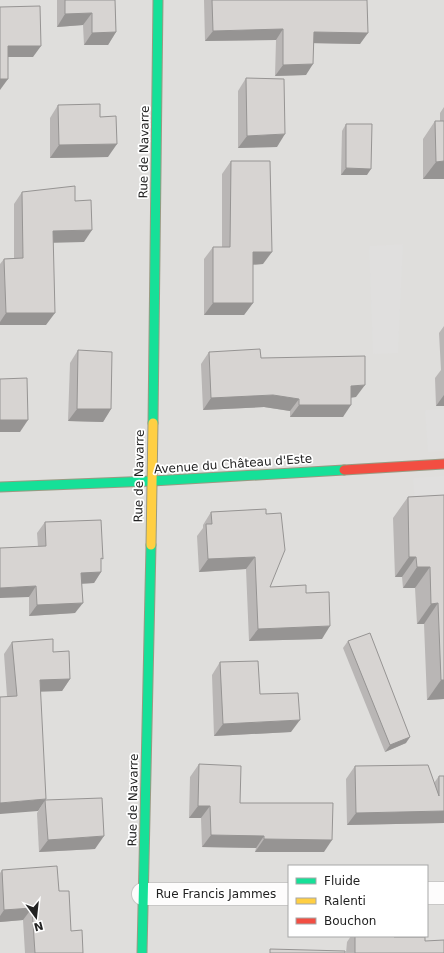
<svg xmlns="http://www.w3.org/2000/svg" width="444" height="953" viewBox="0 0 444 953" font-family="'DejaVu Sans',sans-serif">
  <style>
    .residential { fill: #dfdedc; fill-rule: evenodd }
    .parking { fill: #e0dfde }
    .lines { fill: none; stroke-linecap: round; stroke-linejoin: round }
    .street-casing { stroke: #c9c8c7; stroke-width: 24 }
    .fast-casing { stroke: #999a82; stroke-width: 11 }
    .slow-casing { stroke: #999a82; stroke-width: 11 }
    .jam-casing { stroke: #999a82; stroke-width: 11 }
    .street { stroke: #fdfcfc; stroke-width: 22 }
    .fast { stroke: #16e098; stroke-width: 9 }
    .slow { stroke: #ffcf43; stroke-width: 9 }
    .jam { stroke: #f24e42; stroke-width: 9 }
    .wall { fill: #b9b6b5 }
    .shaded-wall { fill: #969493 }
    .building { fill: #d7d4d2; stroke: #969493 }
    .labels { text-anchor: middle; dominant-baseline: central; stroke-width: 3.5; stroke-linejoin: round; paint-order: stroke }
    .street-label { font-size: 12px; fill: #222; stroke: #fff }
  </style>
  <rect width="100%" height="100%" fill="#f0eeeb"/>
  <!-- residential -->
  <path class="residential" d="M0,0H444V953H0ZM289,866H427V936H289Z"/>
  <!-- parking -->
  <g class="parking">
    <path d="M403,244L398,353L373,354L369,246Z"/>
    <path d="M444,409V451L428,452L425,410Z"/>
    <path d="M444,476V506L415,507L413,478Z"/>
  </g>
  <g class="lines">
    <!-- street casing -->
    <g class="street-casing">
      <g id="street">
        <path d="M427,893H444"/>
        <path d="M143,894H289"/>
      </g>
    </g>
    <!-- fast casing -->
    <g class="fast-casing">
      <g id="fast">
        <path d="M153,423L158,0"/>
        <path d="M0,487L152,481L344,470"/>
        <path d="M142,953L151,545"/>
      </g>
    </g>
    <!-- slow casing -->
    <g class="slow-casing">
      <path id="slow" d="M151,545L153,423"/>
    </g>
    <!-- jam casing -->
    <g class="jam-casing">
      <path id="jam" d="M344,470L444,464"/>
    </g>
    <!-- street -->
    <use href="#street" class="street"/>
    <!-- fast -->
    <use href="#fast" class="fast"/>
    <!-- slow -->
    <use href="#slow" class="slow"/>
    <!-- jam -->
    <use href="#jam" class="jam"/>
  </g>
  <!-- wall -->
  <g class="wall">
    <path d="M57,0H115L116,32L108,45H84L83,25L57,27Z"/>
    <path d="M204,0H367L360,44L314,43L306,75L275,76L276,40L205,41Z"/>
    <path d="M246,78L277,147L238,148V91Z"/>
    <path d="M58,105L100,117L108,157L50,158V118Z"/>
    <path d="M444,107V179H423V139L435,121H440V113Z"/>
    <path d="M346,124L367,175H341L342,131Z"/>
    <path d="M231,161L263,264L253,265V303L244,315H204V259L213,247H222V174Z"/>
    <path d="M22,192L75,201L84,242H53L46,325H0V264L4,259L14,258V204Z"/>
    <path d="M444,326V406H436L435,378L441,370L439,333Z"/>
    <path d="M78,350L111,409L103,422L68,421L70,363Z"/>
    <path d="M209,352L261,358L356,397L351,398L343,417H290V411L264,407L203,410L201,364Z"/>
    <path d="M444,495V699L427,700L424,624H417L415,588H403L402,577H395L393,518L408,497Z"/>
    <path d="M266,509L270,587L306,593L322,639L249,641L246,569L199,572L197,536L203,528V525L211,512Z"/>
    <path d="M45,522L101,562V572L94,583L82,584L75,613L29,616V597L38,547L37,533Z"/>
    <path d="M348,641L406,743L385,752L343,648Z"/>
    <path d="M12,642L53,652L70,679L62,691H41L38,811L7,696L4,654Z"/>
    <path d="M220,662L260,694L291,732L214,736L212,675Z"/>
    <path d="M199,764L240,803L324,852H255L256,848L202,847L201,818H189L190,777Z"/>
    <path d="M355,766L434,783L439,776H444V823L347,825L346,779Z"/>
    <path d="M45,800L95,849L39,852L37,813Z"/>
    <path d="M2,870L59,891L71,931L83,953H25L23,920L0,922V873Z"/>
    <path d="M351,936H394V937L425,941L444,953H346L347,942Z"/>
  </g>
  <!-- shaded-wall -->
  <g class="shaded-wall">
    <path d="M92,13L83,25L57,27L65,14Z"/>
    <path d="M283,29L276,40L205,41L213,31Z"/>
    <path d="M116,32L108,45H84L92,33Z"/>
    <path d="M314,32L368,33L360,44L306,43Z"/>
    <path d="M8,46H41L33,57H0Z"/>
    <path d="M313,64L306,75L275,76L283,65Z"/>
    <path d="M0,79H8L0,90Z"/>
    <path d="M285,134L277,147L238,148L247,136Z"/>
    <path d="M117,144L108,157L50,158L59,145Z"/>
    <path d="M444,161V179H423L436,162Z"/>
    <path d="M346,168L371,169L367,175H341Z"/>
    <path d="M92,230L84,242L45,243L53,231Z"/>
    <path d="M253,252H272L263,264L244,265Z"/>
    <path d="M213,303H253L244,315H204Z"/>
    <path d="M6,313H55L46,325H0V322Z"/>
    <path d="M365,385L356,397L343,398L351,386Z"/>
    <path d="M273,395L299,399L290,411L264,407L203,410L211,398Z"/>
    <path d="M444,395V406H436Z"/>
    <path d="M299,405H351L343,417H290Z"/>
    <path d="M77,409H111L103,422L68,421Z"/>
    <path d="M0,420H28L20,432H0Z"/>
    <path d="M255,557L246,569L199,572L208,559Z"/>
    <path d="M409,557H416L402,577H395Z"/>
    <path d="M417,567H430L415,588H403Z"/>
    <path d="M101,572L94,583L73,584L81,573Z"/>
    <path d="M36,586L29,597L0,598V588Z"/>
    <path d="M83,603L75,613L29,616L37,605Z"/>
    <path d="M438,603L424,624H417L431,604Z"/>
    <path d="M330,626L322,639L249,641L258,629Z"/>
    <path d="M70,679L62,691L32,692L40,680Z"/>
    <path d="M441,680H444V699L427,700Z"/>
    <path d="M300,720L291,732L214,736L223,724Z"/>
    <path d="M410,737L406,743L385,752L390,745Z"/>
    <path d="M46,799L38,811L0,814V803Z"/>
    <path d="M198,806H210L201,818H189Z"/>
    <path d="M444,811V823L347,825L356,813Z"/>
    <path d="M211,835L264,836L256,848L202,847Z"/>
    <path d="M104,836L95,849L39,852L48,840Z"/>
    <path d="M264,839L332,840L324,852H255Z"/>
    <path d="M32,908L23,920L0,922V916L4,910Z"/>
  </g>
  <!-- building -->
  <g class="building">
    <path d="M65,0H115L116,32L92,33V13L65,14Z"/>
    <path d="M212,0H367L368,33L314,32L313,64L283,65V29L213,31Z"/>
    <path d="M40,6L41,46H8V79H0V7Z"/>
    <path d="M246,78L284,79L285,134L247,136Z"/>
    <path d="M100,104V117L116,116L117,144L59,145L58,105Z"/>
    <path d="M435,121H444V161L436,162Z"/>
    <path d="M346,124H372L371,169L346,168Z"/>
    <path d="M231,161H270L272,252H253V303H213V247H230Z"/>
    <path d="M75,186V201L91,200L92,230L53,231L55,313H6L4,259L23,258L22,192Z"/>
    <path d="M260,349L261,358L365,356V385L351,386V405H299V399L273,395L211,398L209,352Z"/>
    <path d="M78,350L112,352L111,409H77Z"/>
    <path d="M27,378L28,420H0V379Z"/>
    <path d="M444,495V680H441L438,603L431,604L430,567H417L416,557H409L408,497Z"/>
    <path d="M266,509V514L281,513L285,550L270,587L306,585V593L329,592L330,626L258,629L255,557L208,559L206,524H212L211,512Z"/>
    <path d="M101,520L103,559L101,558V572L81,573L83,603L37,605L36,586L0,588V548L46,546L45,522Z"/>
    <path d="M370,633L410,737L390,745L348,641Z"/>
    <path d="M53,639V652L69,651L70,679L40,680L46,799L0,803V697L17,696L12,642Z"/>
    <path d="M258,661L260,694L298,693L300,720L223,724L220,662Z"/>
    <path d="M199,764L241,766L240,803H333L332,840L264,839V836L211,835L210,806H198Z"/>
    <path d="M428,765L439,796V776H444V811L356,813L355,766Z"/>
    <path d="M102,798L104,836L48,840L45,800Z"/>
    <path d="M57,866L59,891H69L71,931L82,930L83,953H35L32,908L4,910L2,870Z"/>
    <path d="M355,936H394V937H425V941L444,940V953H355Z"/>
    <path d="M270,949L345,951V953H270Z"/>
  </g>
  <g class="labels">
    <!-- street labels -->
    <g class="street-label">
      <text transform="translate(144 152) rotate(-89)">Rue de Navarre</text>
      <text transform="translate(233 464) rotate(-4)">Avenue du Château d'Este</text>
      <text transform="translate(139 476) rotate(-89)">Rue de Navarre</text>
      <text transform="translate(133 800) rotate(-89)">Rue de Navarre</text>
      <text x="216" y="894">Rue Francis Jammes</text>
    </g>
  </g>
  <!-- legend -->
  <rect x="288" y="865" width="140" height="72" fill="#ffffff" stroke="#a7a7a7"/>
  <rect x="296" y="878" width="20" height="6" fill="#16e098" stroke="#a7a7a7"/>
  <text x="324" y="885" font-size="12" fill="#222222">Fluide</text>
  <rect x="296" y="898" width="20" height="6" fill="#ffcf43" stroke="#a7a7a7"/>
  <text x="324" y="905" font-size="12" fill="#222222">Ralenti</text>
  <rect x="296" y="918" width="20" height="6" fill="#f24e42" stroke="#a7a7a7"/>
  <text x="324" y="925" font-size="12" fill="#222222">Bouchon</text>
  <!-- north arrow -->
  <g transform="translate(36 917) rotate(165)" stroke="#ffffff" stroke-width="3" paint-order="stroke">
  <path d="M0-3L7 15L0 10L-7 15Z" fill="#222222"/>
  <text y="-6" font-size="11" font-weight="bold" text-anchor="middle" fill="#222222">N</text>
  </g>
</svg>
